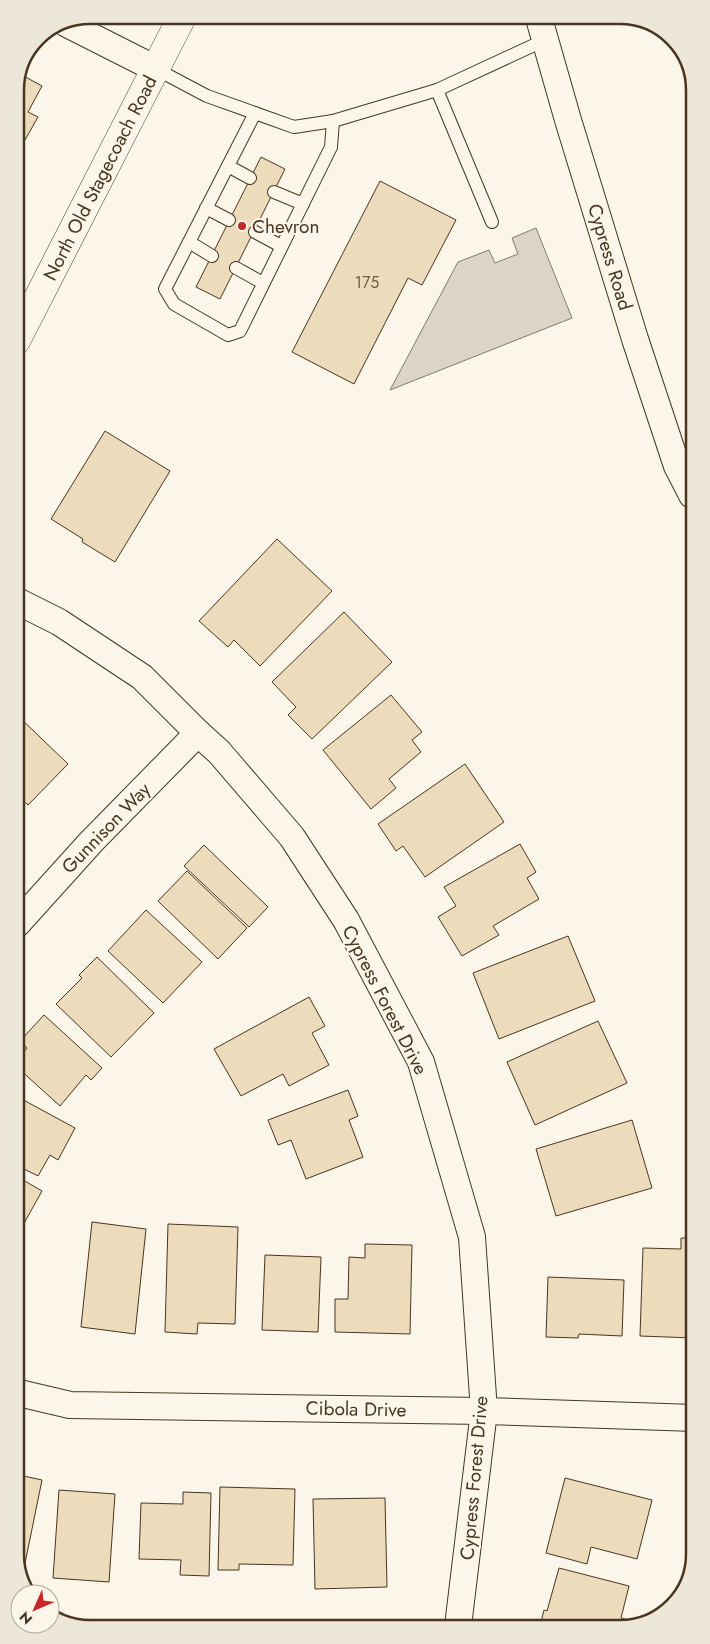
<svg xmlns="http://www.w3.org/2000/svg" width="710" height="1644" viewBox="0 0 710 1644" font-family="Jost,sans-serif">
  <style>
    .water { fill: #dcd4c6; stroke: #887966 }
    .building { fill: #ecdcbc; stroke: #4a3520 }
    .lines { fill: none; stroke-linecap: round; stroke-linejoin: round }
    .service-casing { stroke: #4a3520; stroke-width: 14 }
    .minor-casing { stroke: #4a3520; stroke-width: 28 }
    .tertiary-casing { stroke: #4a3520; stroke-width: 29 }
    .service { stroke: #fbf6e9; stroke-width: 12 }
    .minor { stroke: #fbf6e9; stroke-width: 26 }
    .tertiary { stroke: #fbf6e9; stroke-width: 28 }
    .poi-dot { fill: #c62828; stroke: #fbf6e9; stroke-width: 2 }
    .labels { text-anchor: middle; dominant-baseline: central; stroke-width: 4; stroke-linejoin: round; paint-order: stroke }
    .number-label { font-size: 16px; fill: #725f47 }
    .street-label { font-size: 19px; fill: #4a3520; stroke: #fbf6e9 }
    .poi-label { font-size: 19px; fill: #4a3520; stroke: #fbf6e9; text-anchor: start }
    .rim { fill: none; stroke: #4a3520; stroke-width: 2.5 }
  </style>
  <rect width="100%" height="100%" fill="#fbf6e9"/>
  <!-- water -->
  <path class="water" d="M536,228L572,318L390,390L458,262L489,250L495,263L518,254L512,238Z"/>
  <!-- building -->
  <g class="building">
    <path d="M20,74L42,86L28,112L38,117L25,140L15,135V85Z"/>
    <path d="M261,157L285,169L220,299L196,287Z"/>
    <path d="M380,181L456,220L422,285L408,278L354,384L292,352Z"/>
    <path d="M105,431L170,471L115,562L82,542L83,539L51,519Z"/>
    <path d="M277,539L332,591L260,666L234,640L228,647L199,621Z"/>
    <path d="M344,612L392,662L312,739L288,715L296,707L272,682Z"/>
    <path d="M391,695L422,732L412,740L421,752L389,779L396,788L371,809L323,750Z"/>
    <path d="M17,715L68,764L28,805L17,795Z"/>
    <path d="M465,764L504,822L425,877L403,846L396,851L378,824Z"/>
    <path d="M520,844L536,872L527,878L539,899L493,926L499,935L462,956L438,917L456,906L444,887Z"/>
    <path d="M204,845L268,907L249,927L184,866Z"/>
    <path d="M187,871L247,928L218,959L158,901Z"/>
    <path d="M146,910L202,962L163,1003L108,951Z"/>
    <path d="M568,936L595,1001L499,1039L473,973Z"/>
    <path d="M97,957L154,1013L111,1057L56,1004L82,978L79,975Z"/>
    <path d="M309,997L325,1026L312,1033L329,1065L289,1086L283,1074L241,1096L214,1049Z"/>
    <path d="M44,1015L102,1068L91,1080L86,1075L60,1106L18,1068V1059L27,1048L20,1041Z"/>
    <path d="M598,1021L627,1083L535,1125L507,1062Z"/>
    <path d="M348,1090L358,1116L349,1120L363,1157L306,1179L291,1140L278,1145L268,1120Z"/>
    <path d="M18,1097L75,1128L58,1160L50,1155L38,1176L18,1166Z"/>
    <path d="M632,1120L652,1188L556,1216L536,1149Z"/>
    <path d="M18,1177L42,1191L18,1234Z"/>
    <path d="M92,1222L146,1229L135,1334L81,1327Z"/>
    <path d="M168,1224L238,1227L235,1324L198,1323L197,1334L165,1332Z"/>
    <path d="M681,1238H694V1338L640,1336L643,1248L681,1249Z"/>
    <path d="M365,1244L412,1245L410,1334L335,1332V1299H348L349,1257L365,1258Z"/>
    <path d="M265,1255L321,1257L318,1332L262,1330Z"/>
    <path d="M548,1277L624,1280L622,1336L579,1334L578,1338L546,1337Z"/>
    <path d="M19,1475L42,1480L22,1578H19Z"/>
    <path d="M565,1478L652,1500L637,1559L591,1547L587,1564L546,1553Z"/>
    <path d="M220,1487L295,1489L293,1565L239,1564V1570H218Z"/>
    <path d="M59,1490L115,1494L109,1582L53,1578Z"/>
    <path d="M183,1492L211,1493L209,1576L180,1575L181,1560L139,1559L141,1503L183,1504Z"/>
    <path d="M385,1498L387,1587L315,1589L313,1499Z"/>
    <path d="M559,1568L629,1586L621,1618L629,1620L628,1625L540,1626L544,1610L547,1611Z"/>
  </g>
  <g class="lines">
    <!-- service casing -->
    <g class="service-casing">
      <g id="service">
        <path d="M156,69L207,96L294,127L333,121L437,90L545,40"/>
        <path d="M437,90L492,222"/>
        <path d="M255,113L165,289L174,304L228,335L240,331L331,147L333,121"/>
        <path d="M228,166L250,178"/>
        <path d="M274,192L303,204"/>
        <path d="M206,208L229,220"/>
        <path d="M255,232L281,246"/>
        <path d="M189,242L212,256"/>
        <path d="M236,268L263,283"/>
      </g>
    </g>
    <!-- minor casing -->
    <g class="minor-casing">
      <g id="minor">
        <path d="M538,15L568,120L635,339L677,466L692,495"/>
        <path d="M67,24L156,69"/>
        <path d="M17,601L59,622L142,677L198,733L219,752L292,837L346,920L421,1062L472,1237L484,1411L458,1626"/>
        <path d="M17,924L91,842L198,733"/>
        <path d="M19,1393L70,1405L484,1411L695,1418"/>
      </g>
    </g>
    <!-- tertiary casing -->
    <g class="tertiary-casing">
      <path id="tertiary" d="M16,341L183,15"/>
    </g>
    <!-- service -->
    <use href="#service" class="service"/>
    <!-- minor -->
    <use href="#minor" class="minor"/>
    <!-- tertiary -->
    <use href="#tertiary" class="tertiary"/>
  </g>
  <!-- markers -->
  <circle class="poi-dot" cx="242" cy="226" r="5"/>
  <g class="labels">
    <!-- number labels -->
    <g class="number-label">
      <text x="367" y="282">175</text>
    </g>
    <!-- street labels -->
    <g class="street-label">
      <text transform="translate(100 178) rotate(-63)">North Old Stagecoach Road</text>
      <text transform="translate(610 257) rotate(73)">Cypress Road</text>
      <text transform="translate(106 828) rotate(-46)">Gunnison Way</text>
      <text transform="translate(385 1000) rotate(63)">Cypress Forest Drive</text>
      <text transform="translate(356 1409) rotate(1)">Cibola Drive</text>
      <text transform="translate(474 1478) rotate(-85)">Cypress Forest Drive</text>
    </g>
    <!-- poi labels -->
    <g class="poi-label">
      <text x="252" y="226">Chevron</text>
    </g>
  </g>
  <!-- crop -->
  <path d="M0 0H710V1644H0ZM90 24H620A66 66 0 0 1 686 90V1554A66 66 0 0 1 620 1620H90A66 66 0 0 1 24 1554V90A66 66 0 0 1 90 24Z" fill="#ede7d9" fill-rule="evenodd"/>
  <path class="rim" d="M90 24H620A66 66 0 0 1 686 90V1554A66 66 0 0 1 620 1620H90A66 66 0 0 1 24 1554V90A66 66 0 0 1 90 24Z"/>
  <!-- north arrow -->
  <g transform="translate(35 1609) rotate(225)"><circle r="24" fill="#fbf6e9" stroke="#b4a999"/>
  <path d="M0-4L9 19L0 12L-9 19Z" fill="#c62828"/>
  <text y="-8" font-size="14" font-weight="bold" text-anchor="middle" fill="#4a3520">N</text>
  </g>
</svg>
